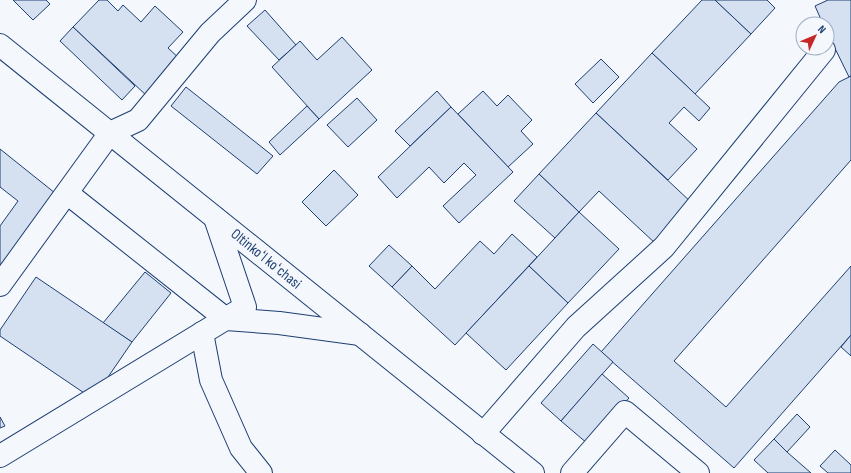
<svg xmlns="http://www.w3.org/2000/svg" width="851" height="473" viewBox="0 0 851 473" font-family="'Sofia Sans Condensed',sans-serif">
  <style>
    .building { fill: #d5e0f0; stroke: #1d3f73 }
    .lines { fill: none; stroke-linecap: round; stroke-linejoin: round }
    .minor-casing { stroke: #1d3f73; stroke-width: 24 }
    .major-casing { stroke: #1d3f73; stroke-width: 24 }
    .minor { stroke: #f4f7fb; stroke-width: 22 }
    .major { stroke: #f4f7fb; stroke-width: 22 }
    .labels { text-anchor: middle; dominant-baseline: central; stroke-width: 3; stroke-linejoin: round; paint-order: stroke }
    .street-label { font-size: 15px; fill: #1d3f73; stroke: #f4f7fb }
  </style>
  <rect width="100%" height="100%" fill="#f4f7fb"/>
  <!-- building -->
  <g class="building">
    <path d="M13,0H46L50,4L33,20Z"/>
    <path d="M99,0H107L118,11L123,5L141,22L155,6L183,32L168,48L181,60L147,96L73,27Z"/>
    <path d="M702,0H715L751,34L695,94L652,53Z"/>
    <path d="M715,0H767L775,8L751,34Z"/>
    <path d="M828,0H851V76L849,77L827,32V24H823L815,6Z"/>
    <path d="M265,10L296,45L279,60L247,26Z"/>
    <path d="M73,27L135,86L122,100L60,41Z"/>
    <path d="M342,37L372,70L319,119L272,67L300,41L317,60Z"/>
    <path d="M652,53L710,108L699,121L684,107L669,123L697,149L668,180L596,113Z"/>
    <path d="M601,59L619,77L593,103L575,84Z"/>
    <path d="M851,76V160L674,361L726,407L851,266V335L734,468L601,352L839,82Z"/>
    <path d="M186,87L273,156L257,174L171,106Z"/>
    <path d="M437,91L451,107L410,146L395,131Z"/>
    <path d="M483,91L497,106L508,95L532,120L521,131L533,144L508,167L458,114Z"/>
    <path d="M357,98L377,120L348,147L327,125Z"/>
    <path d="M307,106L319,119L280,155L269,142Z"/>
    <path d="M451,107L513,172L459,223L443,206L476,175L464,163L444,183L429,167L397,198L378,177Z"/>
    <path d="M596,113L693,204L656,244L599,191L579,212L539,174Z"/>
    <path d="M0,149L60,197L0,270V226L18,201L0,187Z"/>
    <path d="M334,170L358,195L326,226L302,202Z"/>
    <path d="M539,174L579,212L555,238L514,201Z"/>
    <path d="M579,212L619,249L568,303L529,266Z"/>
    <path d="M512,234L537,257L455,345L392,287L412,266L435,289L480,241L494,254Z"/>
    <path d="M389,245L412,266L392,287L369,266Z"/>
    <path d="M529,266L568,303L506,370L466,333Z"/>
    <path d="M145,272L171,293L132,342L103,323Z"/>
    <path d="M36,277L132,342L93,399L0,336V330Z"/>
    <path d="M851,335V356L841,347Z"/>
    <path d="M593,344L613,362L561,421L541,403Z"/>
    <path d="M602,374L629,398L588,444L561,421Z"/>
    <path d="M797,414L810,427L787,452L774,439Z"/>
    <path d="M0,417L5,426L0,428Z"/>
    <path d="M774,439L787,452L811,473H768L754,460Z"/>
    <path d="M835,450L851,465V473H828L820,466Z"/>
  </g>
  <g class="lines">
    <!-- minor casing -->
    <g class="minor-casing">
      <g id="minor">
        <path d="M67,193L226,319L279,323L360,334"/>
        <path d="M0,285L110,133L138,120L210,33L245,0"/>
        <path d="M202,333L211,380L241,448L261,473"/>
        <path d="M483,434L576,327L664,247L824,50"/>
        <path d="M0,456L245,307L215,218"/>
        <path d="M572,473L625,412L698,473"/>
      </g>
    </g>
    <!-- major casing -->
    <g class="major-casing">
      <path id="major" d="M0,45L533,473"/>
    </g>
    <!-- minor -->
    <use href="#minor" class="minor"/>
    <!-- major -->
    <use href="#major" class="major"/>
  </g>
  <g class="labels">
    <!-- street labels -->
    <g class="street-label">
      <text transform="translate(266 259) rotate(39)">Oltinkoʻl koʻchasi</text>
    </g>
  </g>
  <!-- north arrow -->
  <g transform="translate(815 36) rotate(46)"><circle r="19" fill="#f4f7fb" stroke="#9eadc5"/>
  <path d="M0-3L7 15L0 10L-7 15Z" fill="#c62828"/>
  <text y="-6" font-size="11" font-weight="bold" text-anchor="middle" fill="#1d3f73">N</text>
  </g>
</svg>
